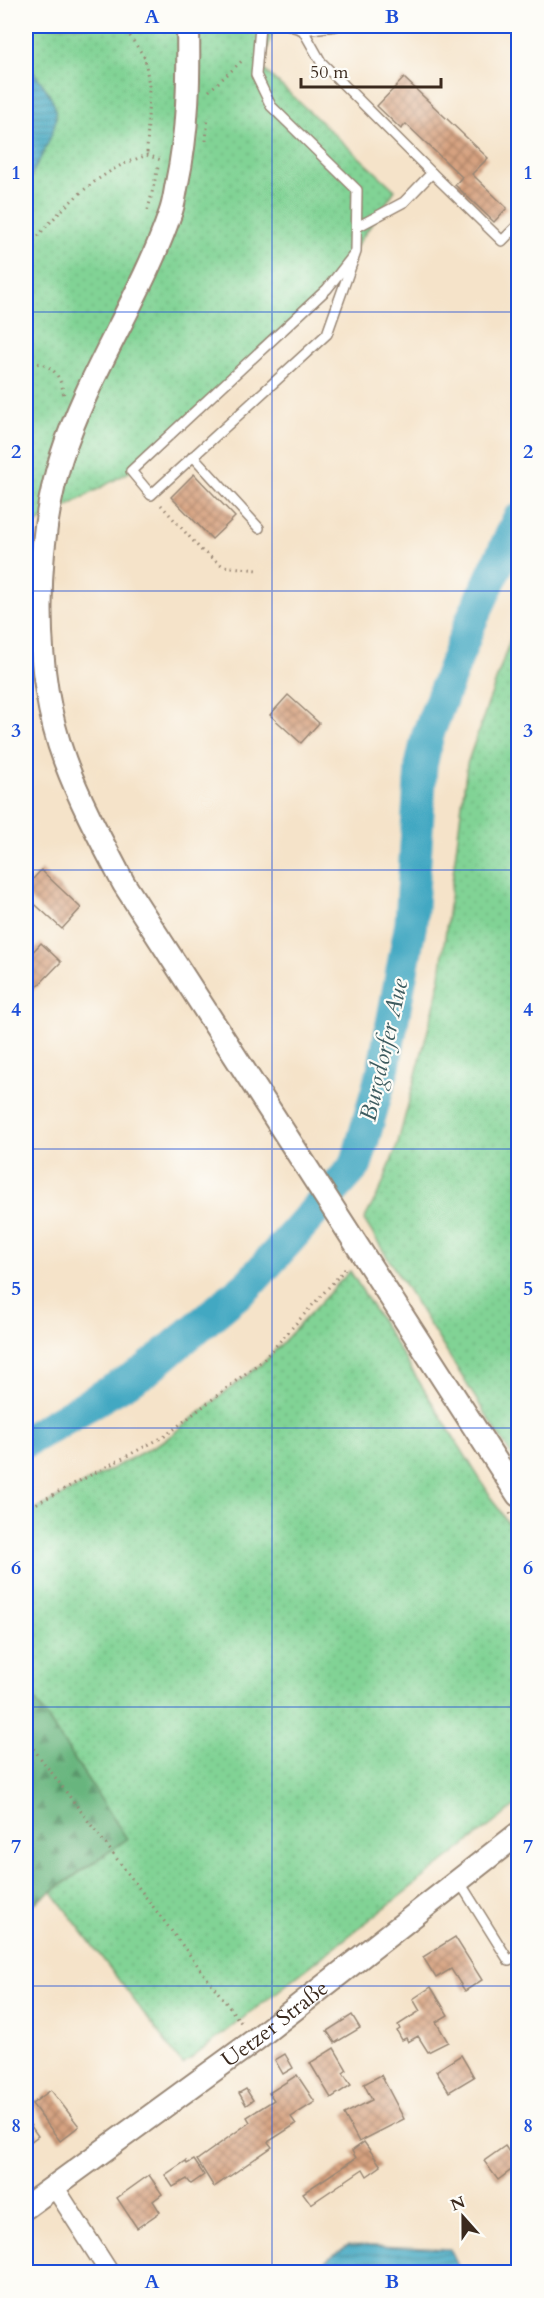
<svg xmlns="http://www.w3.org/2000/svg" width="544" height="2298" viewBox="0 0 544 2298" font-family="Cardo,serif">
  <style>
    .grass { fill: url(#grass-dots); stroke: #5e7e5a; stroke-width: 1.5 }
    .forest { fill: url(#forest-firs); stroke: #52704e; stroke-width: 1.5 }
    .water { fill: url(#water-rules); stroke: #3e6970; stroke-width: 1.5 }
    .lines { fill: none; stroke-linecap: round; stroke-linejoin: round }
    .river { stroke: #42a8c2; stroke-width: 33 }
    .building { fill: url(#building-cross-hatch) }
    .service-casing { stroke: #988674; stroke-width: 12 }
    .minor-casing { stroke: #988674; stroke-width: 21 }
    .tertiary-casing { stroke: #988674; stroke-width: 26 }
    .path { stroke: #988674; stroke-width: 3; stroke-dasharray: 1.5 4.5; stroke-linecap: butt }
    .service { stroke: #fff; stroke-width: 9 }
    .minor { stroke: #fff; stroke-width: 18 }
    .tertiary { stroke: #fff; stroke-width: 22 }
    .grid { fill: none; stroke: #1d4ed8; stroke-width: 1.5; stroke-opacity: 0.55 }
    .labels { text-anchor: middle; dominant-baseline: central; stroke-width: 4.5; stroke-linejoin: round; paint-order: stroke }
    .street-label { font-size: 22px; fill: #3b2a1e; stroke: #fdfcf7 }
    .water-label { font-size: 24px; font-style: italic; fill: #3e5c60; stroke: #fdfcf7 }
    .neatline { fill: none; stroke: #1d4ed8; stroke-width: 2 }
    .grid-label { font-size: 20px; text-anchor: middle; font-weight: bold; fill: #1d4ed8 }
  </style>
  <defs>
    <pattern id="grass-dots" width="8" height="8" patternUnits="userSpaceOnUse" patternTransform="scale(1.5)"><rect width="8" height="8" fill="#81d395"/><path d="M2 2h.1M6 6h.1" fill="none" stroke="#70b580" stroke-width="1.8" stroke-linecap="round"/></pattern>
    <pattern id="forest-firs" width="22" height="20" patternUnits="userSpaceOnUse" patternTransform="scale(1.5)"><rect width="22" height="20" fill="#68b57e"/><path d="M5 1l3.5 6h-7zM16 11l3.5 6h-7z" fill="#579367"/></pattern>
    <pattern id="water-rules" width="6" height="5" patternUnits="userSpaceOnUse" patternTransform="scale(1.5)"><rect width="6" height="5" fill="#42a8c2"/><path d="M0 2.5h6" fill="none" stroke="#38899d"/></pattern>
    <pattern id="building-cross-hatch" width="8" height="8" patternUnits="userSpaceOnUse" patternTransform="scale(1.5)"><rect width="8" height="8" fill="#d6a280"/><path d="M0 0l8 8M0 8l8-8" fill="none" stroke="#af8468"/></pattern>
  </defs>
  <rect width="100%" height="100%" fill="#fdfcf7"/>
  <filter id="ink" filterUnits="userSpaceOnUse"><feTurbulence type="fractalNoise" baseFrequency=".0167" numOctaves="2"/><feDisplacementMap in="SourceGraphic" scale="12" xChannelSelector="R" yChannelSelector="G"/><feConvolveMatrix kernelMatrix="1 2 1 2 8 2 1 2 1" color-interpolation-filters="sRGB"/></filter>
  <filter id="wash" filterUnits="userSpaceOnUse"><feTurbulence type="fractalNoise" baseFrequency=".008" numOctaves="4" result="noise"/><feDisplacementMap in="SourceGraphic" scale="24" xChannelSelector="R" yChannelSelector="G"/><feGaussianBlur stdDeviation="1.35" result="paint"/><feColorMatrix in="noise" values="0 0 0 0 0 0 0 0 0 0 0 0 0 0 0 0 0 1.4 0 .05"/><feComposite in="paint" operator="in"/></filter>
  <g filter="url(#wash)">
    <rect width="100%" height="100%" fill="#f5e3c9"/>
    <!-- grass -->
    <g class="grass">
      <path d="M26,26H274L262,68L395,190L327,289L131,471L26,529V186L47,143V90L26,63Z"/>
      <path d="M518,617V1466L364,1220L381,1188L397,1146L438,992L467,764Z"/>
      <path d="M350,1271L518,1540V1804L183,2065L52,1892L127,1839L26,1686V1515L165,1440L265,1361Z"/>
    </g>
    <!-- forest -->
    <path class="forest" d="M26,1686L127,1839L26,1909Z"/>
    <!-- water -->
    <g class="water">
      <path d="M26,63C36,76 57,98 56,116C56,134 34,169 26,186Z"/>
      <path d="M348,2245L450,2249L461,2272H309Z"/>
    </g>
    <g class="lines">
      <!-- river -->
      <path class="river" d="M26,1441L145,1371L249,1284L356,1165L384,1066L411,923L421,766L428,734L471,621L518,520"/>
    </g>
    <g id="blocks">
      <!-- building -->
      <g class="building">
        <path d="M404,78L488,158L472,174L507,208L494,222L455,185L462,177L406,124L401,129L377,106Z"/>
        <path d="M194,474L235,517L212,539L171,497Z"/>
        <path d="M288,695L319,723L301,743L270,715Z"/>
        <path d="M41,870L81,908L62,929L26,896V887Z"/>
        <path d="M41,943L61,962L31,993L26,987V959Z"/>
        <path d="M455,1937L482,1980L465,1991L451,1969L436,1978L423,1957Z"/>
        <path d="M518,1983V1997L512,1987Z"/>
        <path d="M431,1987L448,2015L436,2022L448,2042L428,2052L418,2036L408,2042L406,2038L402,2040L397,2031L400,2029L398,2025L420,2011L413,1999Z"/>
        <path d="M352,2015L360,2028L335,2043L327,2031Z"/>
        <path d="M334,2048L347,2070L343,2073L351,2085L331,2098L310,2063Z"/>
        <path d="M285,2054L293,2068L283,2074L275,2060Z"/>
        <path d="M461,2055L474,2077L449,2092L436,2071Z"/>
        <path d="M297,2075L315,2102L291,2117L296,2124L268,2142L272,2147L214,2187L197,2160L250,2122L247,2117L274,2100L269,2093Z"/>
        <path d="M381,2075L404,2119L359,2142L344,2114L372,2100L364,2084Z"/>
        <path d="M246,2089L253,2100L246,2105L239,2093Z"/>
        <path d="M51,2090L79,2126L60,2141L32,2104Z"/>
        <path d="M26,2119L38,2136L26,2145Z"/>
        <path d="M364,2142L381,2166L367,2176L363,2169L311,2204L303,2193L356,2158L352,2151Z"/>
        <path d="M505,2146L518,2165L498,2180L484,2161Z"/>
        <path d="M194,2160L204,2175L191,2184L187,2179L173,2187L165,2175L186,2161L187,2164Z"/>
        <path d="M149,2175L162,2194L153,2201L160,2212L137,2228L117,2198Z"/>
      </g>
    </g>
  </g>
  <g filter="url(#ink)">
    <use href="#blocks" fill-opacity="0" stroke="#988674" stroke-width="1.5"/>
    <g class="lines">
      <!-- service casing -->
      <g class="service-casing">
        <g id="service">
          <path d="M260,26L256,75L271,106L357,190L356,252L327,334L151,495L131,471L327,289L356,252"/>
          <path d="M291,26L303,30L336,26"/>
          <path d="M303,30L321,62L432,173L404,202L357,227"/>
          <path d="M432,173L502,241L518,225"/>
          <path d="M193,456L259,528"/>
          <path d="M459,1881L509,1961L518,1955"/>
        </g>
      </g>
      <!-- minor casing -->
      <g class="minor-casing">
        <path id="minor" d="M54,2186L109,2272"/>
      </g>
      <!-- tertiary casing -->
      <g class="tertiary-casing">
        <g id="tertiary">
          <path d="M188,26C189,79 188,131 177,183C175,193 174,204 170,214C141,298 88,373 61,458C34,547 32,673 65,761C81,804 103,844 124,884L518,1495"/>
          <path id="s1" d="M26,2207L255,2040L518,1834"/>
        </g>
      </g>
      <!-- path -->
      <g class="path">
        <path d="M123,26L145,58L149,86L147,154"/>
        <path d="M209,91L243,60"/>
        <path d="M206,141L208,117"/>
        <path d="M148,210L158,167"/>
        <path d="M26,250C52,219 80,188 116,168C126,162 137,159 147,155L161,160"/>
        <path d="M26,361C50,364 59,370 64,395"/>
        <path d="M161,505L202,551L223,566L258,570"/>
        <path d="M26,1509L165,1436L263,1360L347,1267"/>
        <path d="M510,1513L518,1527"/>
        <path d="M26,1739L242,2024"/>
      </g>
      <!-- service -->
      <use href="#service" class="service"/>
      <!-- minor -->
      <use href="#minor" class="minor"/>
      <!-- tertiary -->
      <use href="#tertiary" class="tertiary"/>
    </g>
  </g>
  <!-- grid -->
  <path class="grid" d="M272,26V2272M26,312H518M26,591H518M26,870H518M26,1149H518M26,1428H518M26,1707H518M26,1986H518"/>
  <g class="labels">
    <!-- street labels -->
    <g class="street-label">
      <text stroke="none"><textPath href="#s1" startOffset="309">Uetzer Straße</textPath></text>
    </g>
    <!-- water labels -->
    <g class="water-label">
      <text transform="translate(384 1050) rotate(-77)">Burgdorfer Aue</text>
    </g>
  </g>
  <!-- margin -->
  <rect width="544" height="2298" fill="none" stroke="#fdfcf7" stroke-width="66"/>
  <!-- north arrow -->
  <g transform="translate(463 2217) rotate(339)" stroke="#fdfcf7" stroke-width="4.5" paint-order="stroke">
  <path d="M0-4.5L10 22L0 15L-10 22Z" fill="#3b2a1e"/>
  <text y="-9" font-size="16" font-weight="bold" text-anchor="middle" fill="#3b2a1e">N</text>
  </g>
  <!-- scale -->
  <path d="M301 78v9h140v-9" fill="none" stroke="#3b2a1e" stroke-width="3"/>
  <text x="310" y="78" font-size="18" fill="#3b2a1e" stroke="#fdfcf7" stroke-width="4.5" paint-order="stroke">50 m</text>
  <rect x="33" y="33" width="478" height="2232" class="neatline"/>
  <g class="grid-label">
    <text x="152" y="23">A</text>
    <text x="392" y="23">B</text>
    <text x="16" y="179">1</text>
    <text x="528" y="179">1</text>
    <text x="16" y="458">2</text>
    <text x="528" y="458">2</text>
    <text x="16" y="737">3</text>
    <text x="528" y="737">3</text>
    <text x="16" y="1016">4</text>
    <text x="528" y="1016">4</text>
    <text x="16" y="1295">5</text>
    <text x="528" y="1295">5</text>
    <text x="16" y="1574">6</text>
    <text x="528" y="1574">6</text>
    <text x="16" y="1853">7</text>
    <text x="528" y="1853">7</text>
    <text x="16" y="2132">8</text>
    <text x="528" y="2132">8</text>
    <text x="152" y="2288">A</text>
    <text x="392" y="2288">B</text>
  </g>
</svg>
